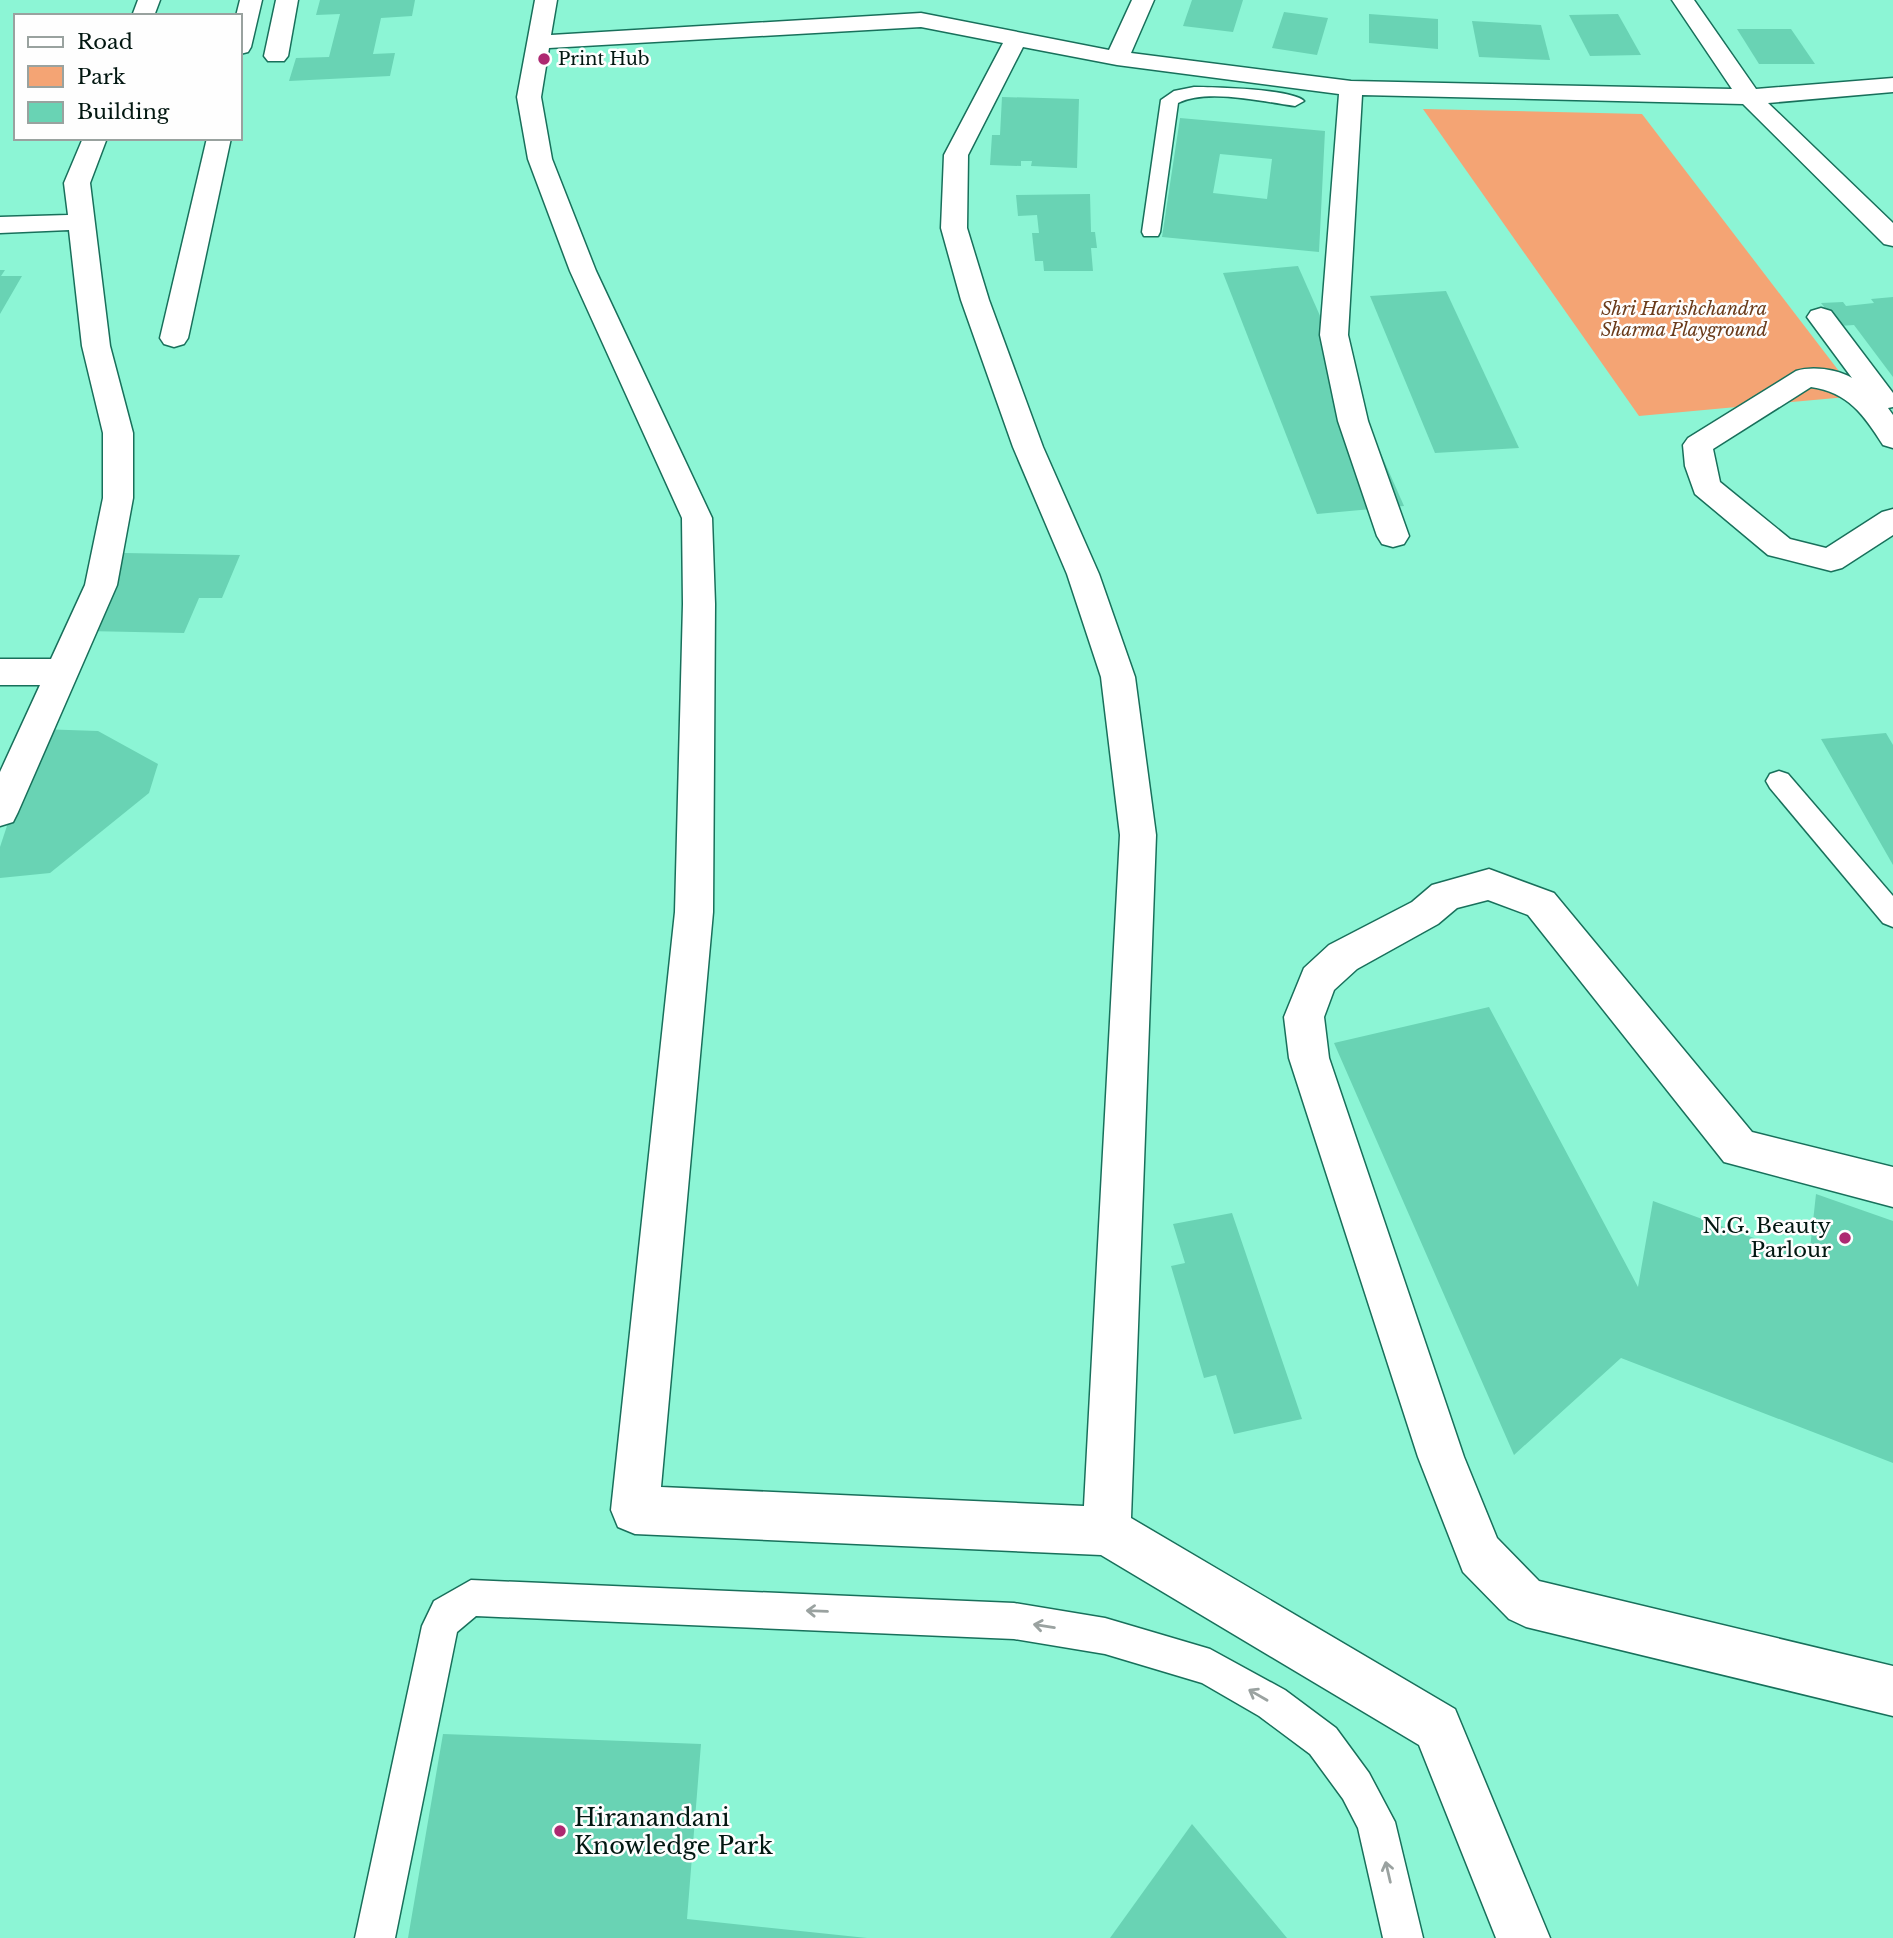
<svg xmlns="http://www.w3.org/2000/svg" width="1893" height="1938" viewBox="0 0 1893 1938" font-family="'Libre Baskerville',serif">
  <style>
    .green { fill: #f4a474 }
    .building { fill: #69d3b4; fill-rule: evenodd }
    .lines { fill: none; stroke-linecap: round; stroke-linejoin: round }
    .service-casing { stroke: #18705b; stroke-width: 3 }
    .minor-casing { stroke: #18705b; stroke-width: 3 }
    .service { fill: #fff; fill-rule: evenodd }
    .minor { fill: #fff; fill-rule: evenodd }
    .oneway { stroke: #9aa2a0 }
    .poi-dot { fill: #ad2971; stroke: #fefefe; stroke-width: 2.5 }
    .labels { text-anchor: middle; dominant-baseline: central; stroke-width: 5; stroke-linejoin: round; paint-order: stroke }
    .far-poi-label { font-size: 18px; fill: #021711; stroke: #fefefe; text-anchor: start }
    .far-park-label { font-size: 18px; font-style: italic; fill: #6a3b1b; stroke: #fefefe }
    .poi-label { font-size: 21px; fill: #021711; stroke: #fefefe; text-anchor: end }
    .near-poi-label { font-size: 24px; fill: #021711; stroke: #fefefe; text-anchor: start }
  </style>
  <rect width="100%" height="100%" fill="#8cf5d5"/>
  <!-- green -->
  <path class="green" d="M1423,109L1642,114L1858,396L1639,416Z"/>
  <!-- building -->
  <g class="building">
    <path d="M320,0H415L412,16L381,18L373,54L395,53L390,76L289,81L296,58L329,57L340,14L316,15Z"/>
    <path d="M1192,0H1243L1233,32L1183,26Z"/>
    <path d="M1284,12L1328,18L1317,55L1272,48Z"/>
    <path d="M1369,14L1438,19V49L1369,43Z"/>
    <path d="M1618,14L1641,55L1590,56L1569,15Z"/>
    <path d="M1472,21L1541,25L1550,60L1479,57Z"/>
    <path d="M1737,29H1791L1815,64H1759Z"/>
    <path d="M1002,97L1079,99L1077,168L1031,166L1032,161H1021V166L990,165L992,135H1000Z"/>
    <path d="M1180,118L1325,131L1319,252L1162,237ZM1220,154L1272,159L1267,199L1213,193Z"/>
    <path d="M1090,194L1091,232H1095L1097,248H1091L1093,271H1044L1043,261H1035L1032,233H1039L1037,215L1018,216L1016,195Z"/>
    <path d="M1298,266L1404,506L1317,514L1223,273Z"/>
    <path d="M0,270H5L1,276H22L0,314Z"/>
    <path d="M1446,291L1519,448L1435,453L1370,296Z"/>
    <path d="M1893,297V377L1854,325L1839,326L1821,303L1843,302L1846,306L1874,303L1871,299Z"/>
    <path d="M124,553L240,555L222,598H199L184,633L86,631Z"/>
    <path d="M39,729L98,731L158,764L149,793L50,873L0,878V847Z"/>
    <path d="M1886,733L1893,745V865L1821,739Z"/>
    <path d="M1489,1007L1638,1287L1653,1201L1809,1258L1816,1194L1893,1221V1463L1621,1358L1514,1455L1334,1043Z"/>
    <path d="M1232,1213L1302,1419L1234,1434L1216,1375L1204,1378L1171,1266L1185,1263L1173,1224Z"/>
    <path d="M443,1734L701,1744L687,1919L867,1938H408Z"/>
    <path d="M1192,1824L1287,1938H1110Z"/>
  </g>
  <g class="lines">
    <!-- service casing -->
    <g class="service-casing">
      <g id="service">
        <path d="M1194,87C1213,87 1293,89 1304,101L1295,106C1264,102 1207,88 1178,103L1160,232L1158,236H1144L1142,232L1161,100L1174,91Z"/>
        <path d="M1779,771L1788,774L1893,896V927L1883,923L1770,788L1766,781L1770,774Z"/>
        <path d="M471,1580L1014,1603L1105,1618L1210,1649L1285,1690L1336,1728L1369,1773L1395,1822L1423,1938H1383L1358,1828L1343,1799L1310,1754L1259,1716L1202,1683L1105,1654L1014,1639L476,1616L457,1632L395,1938H355L422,1626L434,1601Z"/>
      </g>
    </g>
    <!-- minor casing -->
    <g class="minor-casing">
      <g id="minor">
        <path d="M138,0H160L154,16H132Z"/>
        <path d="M240,0H262L251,47L248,52L240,54V16H236Z"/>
        <path d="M276,0H298L288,56L284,61H268L264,56Z"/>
        <path d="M535,0H557L551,35L921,13L1109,50L1132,0H1154L1131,53L1351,81L1732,89L1672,0H1694L1756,89L1893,78V92L1768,103L1893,223V246L1884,244L1743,104L1362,95L1348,335L1368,421L1409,536L1404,544L1393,547L1382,544L1377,536L1338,421L1320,335L1339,94L1117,65L1023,47L968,155L967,228L989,300L1043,447L1099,574L1135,677L1156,835L1131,1518L1455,1709L1550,1938H1496L1419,1745L1101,1555L635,1534L618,1527L611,1510L675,912L683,604L682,518L570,271L528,159L517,97ZM921,27L1003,43L944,155L941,228L961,300L1013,447L1067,574L1101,677L1120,835L1084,1506L661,1487L713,912L715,604L712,518L596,271L552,159L541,97L549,48Z"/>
        <path d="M83,138H107L90,183L110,346L133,433V498L117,585L18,812L13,822L0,826V772L40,685H0V659H51L85,585L103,498V433L82,346L69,230L0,233V217L68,215L64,183Z"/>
        <path d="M207,138H231L188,338L184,344L174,347L164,344L160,338Z"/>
        <path d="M1821,308L1831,311L1893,393V407L1888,408L1893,415V448L1883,445C1864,415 1848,392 1811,387L1713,449L1720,482L1790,539L1826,548L1882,512L1893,509V535L1842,568L1831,571L1768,555L1695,494L1685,466L1683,445L1688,438L1796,371C1812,366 1837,369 1852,378L1807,317L1811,311Z"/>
        <path d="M1489,869L1554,893L1752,1132L1893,1167V1207L1724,1162L1528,915L1488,900L1457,908L1438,924L1357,969L1334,990L1324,1017L1329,1058L1464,1457L1497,1538L1539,1581L1893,1666V1716L1526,1627L1509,1619L1463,1572L1418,1457L1289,1058L1284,1017L1304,968L1329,945L1412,902L1432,885Z"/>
      </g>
    </g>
    <!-- service -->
    <use href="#service" class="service"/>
    <!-- minor -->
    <use href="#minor" class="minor"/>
  </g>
  <!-- one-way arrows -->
  <defs><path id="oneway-shaft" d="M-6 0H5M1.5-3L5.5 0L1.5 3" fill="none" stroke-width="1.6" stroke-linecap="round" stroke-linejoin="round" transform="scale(1.75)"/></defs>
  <g class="oneway">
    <use href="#oneway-shaft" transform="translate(817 1611) rotate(-178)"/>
    <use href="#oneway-shaft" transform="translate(1044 1626) rotate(-171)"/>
    <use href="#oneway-shaft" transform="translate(1258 1695) rotate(-150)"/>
    <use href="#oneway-shaft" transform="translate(1388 1872) rotate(-103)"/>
  </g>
  <!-- markers -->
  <g class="poi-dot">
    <circle cx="544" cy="59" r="7"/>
    <circle cx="1845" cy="1238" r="7"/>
    <circle cx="560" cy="1831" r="7"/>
  </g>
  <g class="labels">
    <!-- far-poi labels -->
    <g class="far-poi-label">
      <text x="558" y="59">Print Hub</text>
    </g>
    <!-- far-park labels -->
    <g class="far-park-label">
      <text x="1684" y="309">Shri Harishchandra<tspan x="1684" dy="21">Sharma Playground</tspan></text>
    </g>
    <!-- poi labels -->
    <g class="poi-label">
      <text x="1831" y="1226">N.G. Beauty<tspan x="1831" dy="24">Parlour</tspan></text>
    </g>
    <!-- near-poi labels -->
    <g class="near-poi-label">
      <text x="574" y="1817">Hiranandani<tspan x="574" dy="28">Knowledge Park</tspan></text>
    </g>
  </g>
  <!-- legend -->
  <rect x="14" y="14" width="228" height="126" fill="#fefefe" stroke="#99a29f" stroke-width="2"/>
  <rect x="28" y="37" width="35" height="10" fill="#ffffff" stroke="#99a29f" stroke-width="2"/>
  <text x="77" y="49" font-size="21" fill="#021711">Road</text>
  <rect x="28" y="66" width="35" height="21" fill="#f4a474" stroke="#99a29f" stroke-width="2"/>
  <text x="77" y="84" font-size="21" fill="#021711">Park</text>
  <rect x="28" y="102" width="35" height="21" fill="#69d3b4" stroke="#99a29f" stroke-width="2"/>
  <text x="77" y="119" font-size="21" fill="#021711">Building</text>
</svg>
